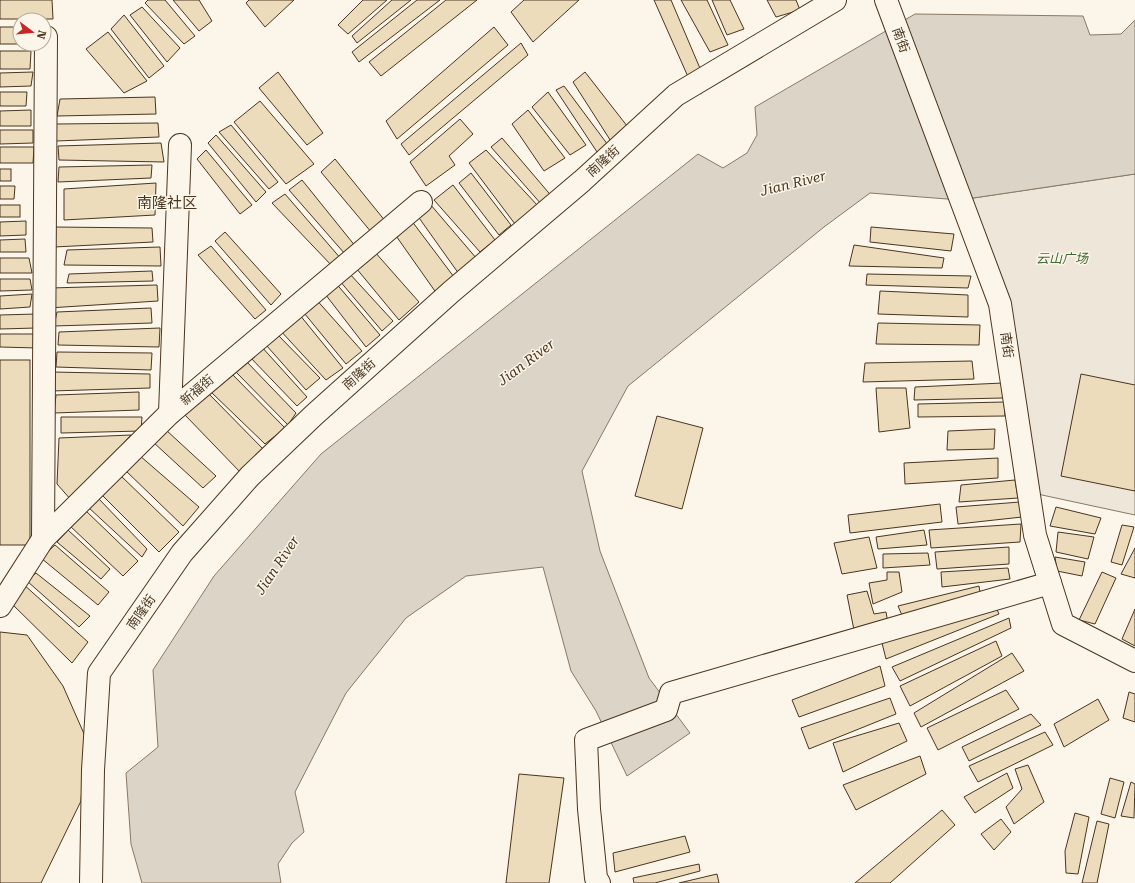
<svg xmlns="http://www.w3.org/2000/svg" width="1135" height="883" viewBox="0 0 1135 883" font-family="'Roboto Serif','Noto Sans SC',serif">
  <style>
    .green { fill: #ede6d9; stroke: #887966 }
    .water { fill: #dcd4c6; stroke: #887966 }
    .building { fill: #ecdcbc; stroke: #4a3520 }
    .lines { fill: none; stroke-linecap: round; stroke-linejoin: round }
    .minor-casing { stroke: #4a3520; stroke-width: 24 }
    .minor { stroke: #fbf6e9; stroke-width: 22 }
    .labels { text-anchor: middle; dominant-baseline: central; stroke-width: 3; stroke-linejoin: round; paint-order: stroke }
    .street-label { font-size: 13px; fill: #4a3520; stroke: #fbf6e9 }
    .park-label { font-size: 13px; font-style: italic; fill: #436837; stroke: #fbf6e9 }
    .water-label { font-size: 14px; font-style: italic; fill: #4a3520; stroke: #fbf6e9 }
    .quarter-label { font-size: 15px; fill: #4a3520; stroke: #fbf6e9 }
  </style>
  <rect width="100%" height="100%" fill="#fbf6e9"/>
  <!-- green -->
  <path class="green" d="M1135,174V515L1028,492L1000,304L960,200Z"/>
  <!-- water -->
  <path class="water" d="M915,14L1083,16L1090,35L1121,34L1135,20V174L960,200L870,193L824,227L628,386L582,471L600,551L649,678L690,733L627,776L596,711L571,671L543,567L466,576L406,618L346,693L295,792L304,832L292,843L278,864L281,883H142L131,844L126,773L158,747L153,670L214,576L321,454L698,154L723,168L747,153L757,135L755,107Z"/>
  <!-- building -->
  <g class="building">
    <path d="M0,0H52L53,19H0Z"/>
    <path d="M148,0H165L195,36L184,44L145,3Z"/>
    <path d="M173,0H199L212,21L199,31Z"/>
    <path d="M249,0H294L265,27L246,3Z"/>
    <path d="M363,0H387L348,34L338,25Z"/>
    <path d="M392,0H411L357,43L352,36Z"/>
    <path d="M417,0H440L359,62L352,52Z"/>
    <path d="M446,0H477L381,76L369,62Z"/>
    <path d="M524,0H579L533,42L511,12Z"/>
    <path d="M654,0H671L702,73L689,79Z"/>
    <path d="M681,0H707L728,45L710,52Z"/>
    <path d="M712,0H730L744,29L727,35Z"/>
    <path d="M767,0H796L800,10L776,17Z"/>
    <path d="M142,7L180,48L167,62L130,15Z"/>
    <path d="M124,15L164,66L149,78L111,29Z"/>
    <path d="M0,27H20V44H32H0Z"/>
    <path d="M494,27L508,45L397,139L386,121Z"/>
    <path d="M108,32L147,81L124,93L86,49Z"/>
    <path d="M521,43L528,55L409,155L401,144Z"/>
    <path d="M0,51H31L30,69H0Z"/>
    <path d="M33,72L31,86L0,87V73Z"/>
    <path d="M278,72L323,133L307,145L259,88Z"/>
    <path d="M585,72L631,131L614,146L573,82Z"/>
    <path d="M564,86L611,149L601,158L556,90Z"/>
    <path d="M0,92H27L26,106H0Z"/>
    <path d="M548,92L586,145L570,155L532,107Z"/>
    <path d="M155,97L156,114L57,116L60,99Z"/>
    <path d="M260,101L314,164L286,184L234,122Z"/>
    <path d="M31,110V126H0V111Z"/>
    <path d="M528,110L565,158L544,171L512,124Z"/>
    <path d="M460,119L473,134L449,156L455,165L426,186L410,162Z"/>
    <path d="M158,123L159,137L56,141V124Z"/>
    <path d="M231,125L278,182L269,189L219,132Z"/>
    <path d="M0,130H33V143L0,144Z"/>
    <path d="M216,135L266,192L256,202L208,143Z"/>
    <path d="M502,138L554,199L542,205L491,147Z"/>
    <path d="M161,143L164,162L59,160L58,146Z"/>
    <path d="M0,147H34L33,163H0Z"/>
    <path d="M206,150L252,205L240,214L197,159Z"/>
    <path d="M486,150L538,206L515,224L469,163Z"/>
    <path d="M335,159L386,222L372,233L321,172Z"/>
    <path d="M152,165L151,178L58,182L59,167Z"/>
    <rect x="0" y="169" width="11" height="12"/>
    <path d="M471,173L511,225L499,235L459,183Z"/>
    <path d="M302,180L356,247L345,254L289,190Z"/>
    <path d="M156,183L155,215L64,220V189Z"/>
    <path d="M453,185L495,240L480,252L434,200Z"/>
    <path d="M0,186H15L14,199H0Z"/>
    <path d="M285,194L342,260L333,267L272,203Z"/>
    <path d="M430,204L477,259L459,274L417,215Z"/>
    <rect x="0" y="205" width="20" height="12"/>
    <path d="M411,220L454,277L437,294L394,233Z"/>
    <path d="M26,221V235L0,236V222Z"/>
    <path d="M54,227L152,228L153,242L54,247Z"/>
    <path d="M871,227L954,234L951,251L870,242Z"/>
    <path d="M225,232L281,294L271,305L215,241Z"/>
    <path d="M25,239L26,252H0V240Z"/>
    <path d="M854,245L944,258L942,268L849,266Z"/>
    <path d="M211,246L266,310L255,319L198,255Z"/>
    <path d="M160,247L161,266L64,265L67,250Z"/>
    <path d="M374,251L419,302L399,320L356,268Z"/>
    <path d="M0,258H29L32,273H0Z"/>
    <path d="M152,271L153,281L67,283L69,274Z"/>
    <path d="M349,273L393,321L382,331L339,280Z"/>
    <path d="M867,274L971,276L968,288L866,285Z"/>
    <path d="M0,279H30L32,290L0,291Z"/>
    <path d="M334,281L380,335L366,347L322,290Z"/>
    <path d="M157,285L158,301L48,308L50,288Z"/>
    <path d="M880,291L968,295V317L878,314Z"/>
    <path d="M32,294L30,307L0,309V296Z"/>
    <path d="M314,297L362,351L346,364L300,308Z"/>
    <path d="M151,308L152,323L54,326L57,312Z"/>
    <path d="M36,314V328L0,329V315Z"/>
    <path d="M299,314L343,368L326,380L278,328Z"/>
    <path d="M878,323L980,325L979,345L876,344Z"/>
    <path d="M160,328L159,347L58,345L59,332Z"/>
    <path d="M0,334H38V348L0,347Z"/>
    <path d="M277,334L320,378L306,390L266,345Z"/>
    <path d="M260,345L307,397L297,406L249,356Z"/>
    <path d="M57,352L152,353L151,370L56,367Z"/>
    <rect x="0" y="360" width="30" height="185"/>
    <path d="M245,360L296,413L288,425L234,370Z"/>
    <path d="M972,361L974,379L863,382L865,363Z"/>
    <path d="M52,372L150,374V388L51,391Z"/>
    <path d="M232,374L285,428L265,444L211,392Z"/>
    <path d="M1081,374L1135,385V491L1061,476Z"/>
    <path d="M1003,383V398L914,400L915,387Z"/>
    <path d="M876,388H906L910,428L879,432Z"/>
    <path d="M139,392V410L54,413L56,395Z"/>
    <path d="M209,394L265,451L241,473L185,415Z"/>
    <path d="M1004,402L1005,416L918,417V404Z"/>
    <path d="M657,416L703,428L682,509L635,496Z"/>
    <path d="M61,417H142L141,431L61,433Z"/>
    <path d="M995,429L994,449L947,450L948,431Z"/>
    <path d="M166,430L216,476L203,488L153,442Z"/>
    <path d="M131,435L72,501L57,484L59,438Z"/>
    <path d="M139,455L199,507L183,526L125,470Z"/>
    <path d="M998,458V478L905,484L904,463Z"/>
    <path d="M119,474L179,532L159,552L101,494Z"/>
    <path d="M1015,480L1018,498L959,502L961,485Z"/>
    <path d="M98,498L147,549L142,557L88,507Z"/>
    <path d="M1020,502L1022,517L958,524L956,507Z"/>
    <path d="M940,504L942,522L850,533L848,515Z"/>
    <path d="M1056,507L1101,518L1095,534L1050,526Z"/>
    <path d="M85,510L138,561L123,576L69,525Z"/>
    <path d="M1021,524L1020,542L931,548L929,530Z"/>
    <path d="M1122,525L1134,527L1122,565L1111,562Z"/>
    <path d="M68,530L110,569L101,579L57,542Z"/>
    <path d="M924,530L927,545L878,549L876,537Z"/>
    <path d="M1058,532L1094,537L1088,559L1056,552Z"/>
    <path d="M869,537L877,568L842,574L834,543Z"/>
    <path d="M55,545L109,592L98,605L41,558Z"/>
    <path d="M1009,547V564L937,569L935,552Z"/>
    <path d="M1135,548V578L1121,574Z"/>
    <path d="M928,553L930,565L883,568V554Z"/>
    <path d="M1055,557L1085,562L1082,576L1057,571Z"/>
    <path d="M1008,568L1010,579L942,587L941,572Z"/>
    <path d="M887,572H899L902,592L873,604L869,583L887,580Z"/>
    <path d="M1102,572L1116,578L1095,624L1079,620Z"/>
    <path d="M36,573L90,616L79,627L27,581Z"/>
    <path d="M23,584L88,642L72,663L8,600Z"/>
    <path d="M979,586L981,598L904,620L898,606Z"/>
    <path d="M867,591L874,614L886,612L888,623L854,630L847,595Z"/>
    <path d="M994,603L999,614L886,659L881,639Z"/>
    <path d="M1135,609V646L1122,639Z"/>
    <path d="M1009,618L1011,628L900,681L892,667Z"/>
    <path d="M0,632L27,635L63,686L85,736L81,801L41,883H0Z"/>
    <path d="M996,641L1002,656L910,706L900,686Z"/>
    <path d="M1012,653L1024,671L921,727L914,713Z"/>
    <path d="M880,666L885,686L799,717L792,700Z"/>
    <path d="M1006,690L1019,709L938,750L927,728Z"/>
    <path d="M1129,692L1135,694V722L1123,718Z"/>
    <path d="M890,698L896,714L809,749L801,728Z"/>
    <path d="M1098,699L1109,720L1064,747L1054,724Z"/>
    <path d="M1031,714L1041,725L969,761L962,747Z"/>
    <path d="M899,723L907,741L843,772L833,743Z"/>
    <path d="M1045,732L1053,745L978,782L969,766Z"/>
    <path d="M920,756L926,774L856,810L843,785Z"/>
    <path d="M1028,765L1044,802L1014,824L1006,807L1022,789L1015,769Z"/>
    <path d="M1007,773L1013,788L975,813L964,797Z"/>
    <path d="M519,774L564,778L549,883H506Z"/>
    <path d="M1110,778L1124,782L1115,818L1101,814Z"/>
    <path d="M1131,782L1135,784L1134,818L1121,816Z"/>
    <path d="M942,810L955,825L890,883H855Z"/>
    <path d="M1075,813L1089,817L1078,874L1066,873L1065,851Z"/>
    <path d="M1001,819L1011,832L994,850L981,834Z"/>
    <path d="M1097,821L1109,824L1097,883H1082Z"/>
    <path d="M685,836L690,852L615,872L613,853Z"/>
    <path d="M699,864L700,871L655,883H634L633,878Z"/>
    <path d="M717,874L719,883H679Z"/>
  </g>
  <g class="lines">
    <!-- minor casing -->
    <g class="minor-casing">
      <g id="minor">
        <path d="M886,0L1000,304L1035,535L1063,624L1135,661"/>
        <path d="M170,413L180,145"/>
        <path d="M43,539L46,37"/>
        <path d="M0,606L43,539L170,413L421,202"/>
        <path d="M91,883L93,770L99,673L182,553L250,476L314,415L451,292L582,181L676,95L835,0"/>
        <path d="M599,883L596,878L589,809L586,740L666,710L671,693L1050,583"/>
      </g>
    </g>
    <!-- minor -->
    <use href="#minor" class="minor"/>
  </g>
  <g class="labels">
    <!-- street labels -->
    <g class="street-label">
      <text transform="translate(901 40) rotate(70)">南街</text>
      <text transform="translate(603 161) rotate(-42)">南隆街</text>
      <text transform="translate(1007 345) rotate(82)">南街</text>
      <text transform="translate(359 374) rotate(-42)">南隆街</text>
      <text transform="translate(197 390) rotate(-40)">新福街</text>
      <text transform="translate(141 612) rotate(-55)">南隆街</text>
    </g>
    <!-- park labels -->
    <g class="park-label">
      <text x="1062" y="258">云山广场</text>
    </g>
    <!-- water labels -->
    <g class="water-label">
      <text transform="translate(793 183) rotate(-14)">Jian River</text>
      <text transform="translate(526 362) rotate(-37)">Jian River</text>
      <text transform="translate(277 565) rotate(-56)">Jian River</text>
    </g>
    <!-- quarter labels -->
    <g class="quarter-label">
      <text x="167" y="203">南隆社区</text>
    </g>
  </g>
  <!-- north arrow -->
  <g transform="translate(32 32) rotate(106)"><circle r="19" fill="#fbf6e9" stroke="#b4a999"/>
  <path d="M0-3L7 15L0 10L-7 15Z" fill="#c62828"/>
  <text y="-6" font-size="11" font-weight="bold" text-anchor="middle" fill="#4a3520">N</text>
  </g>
</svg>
